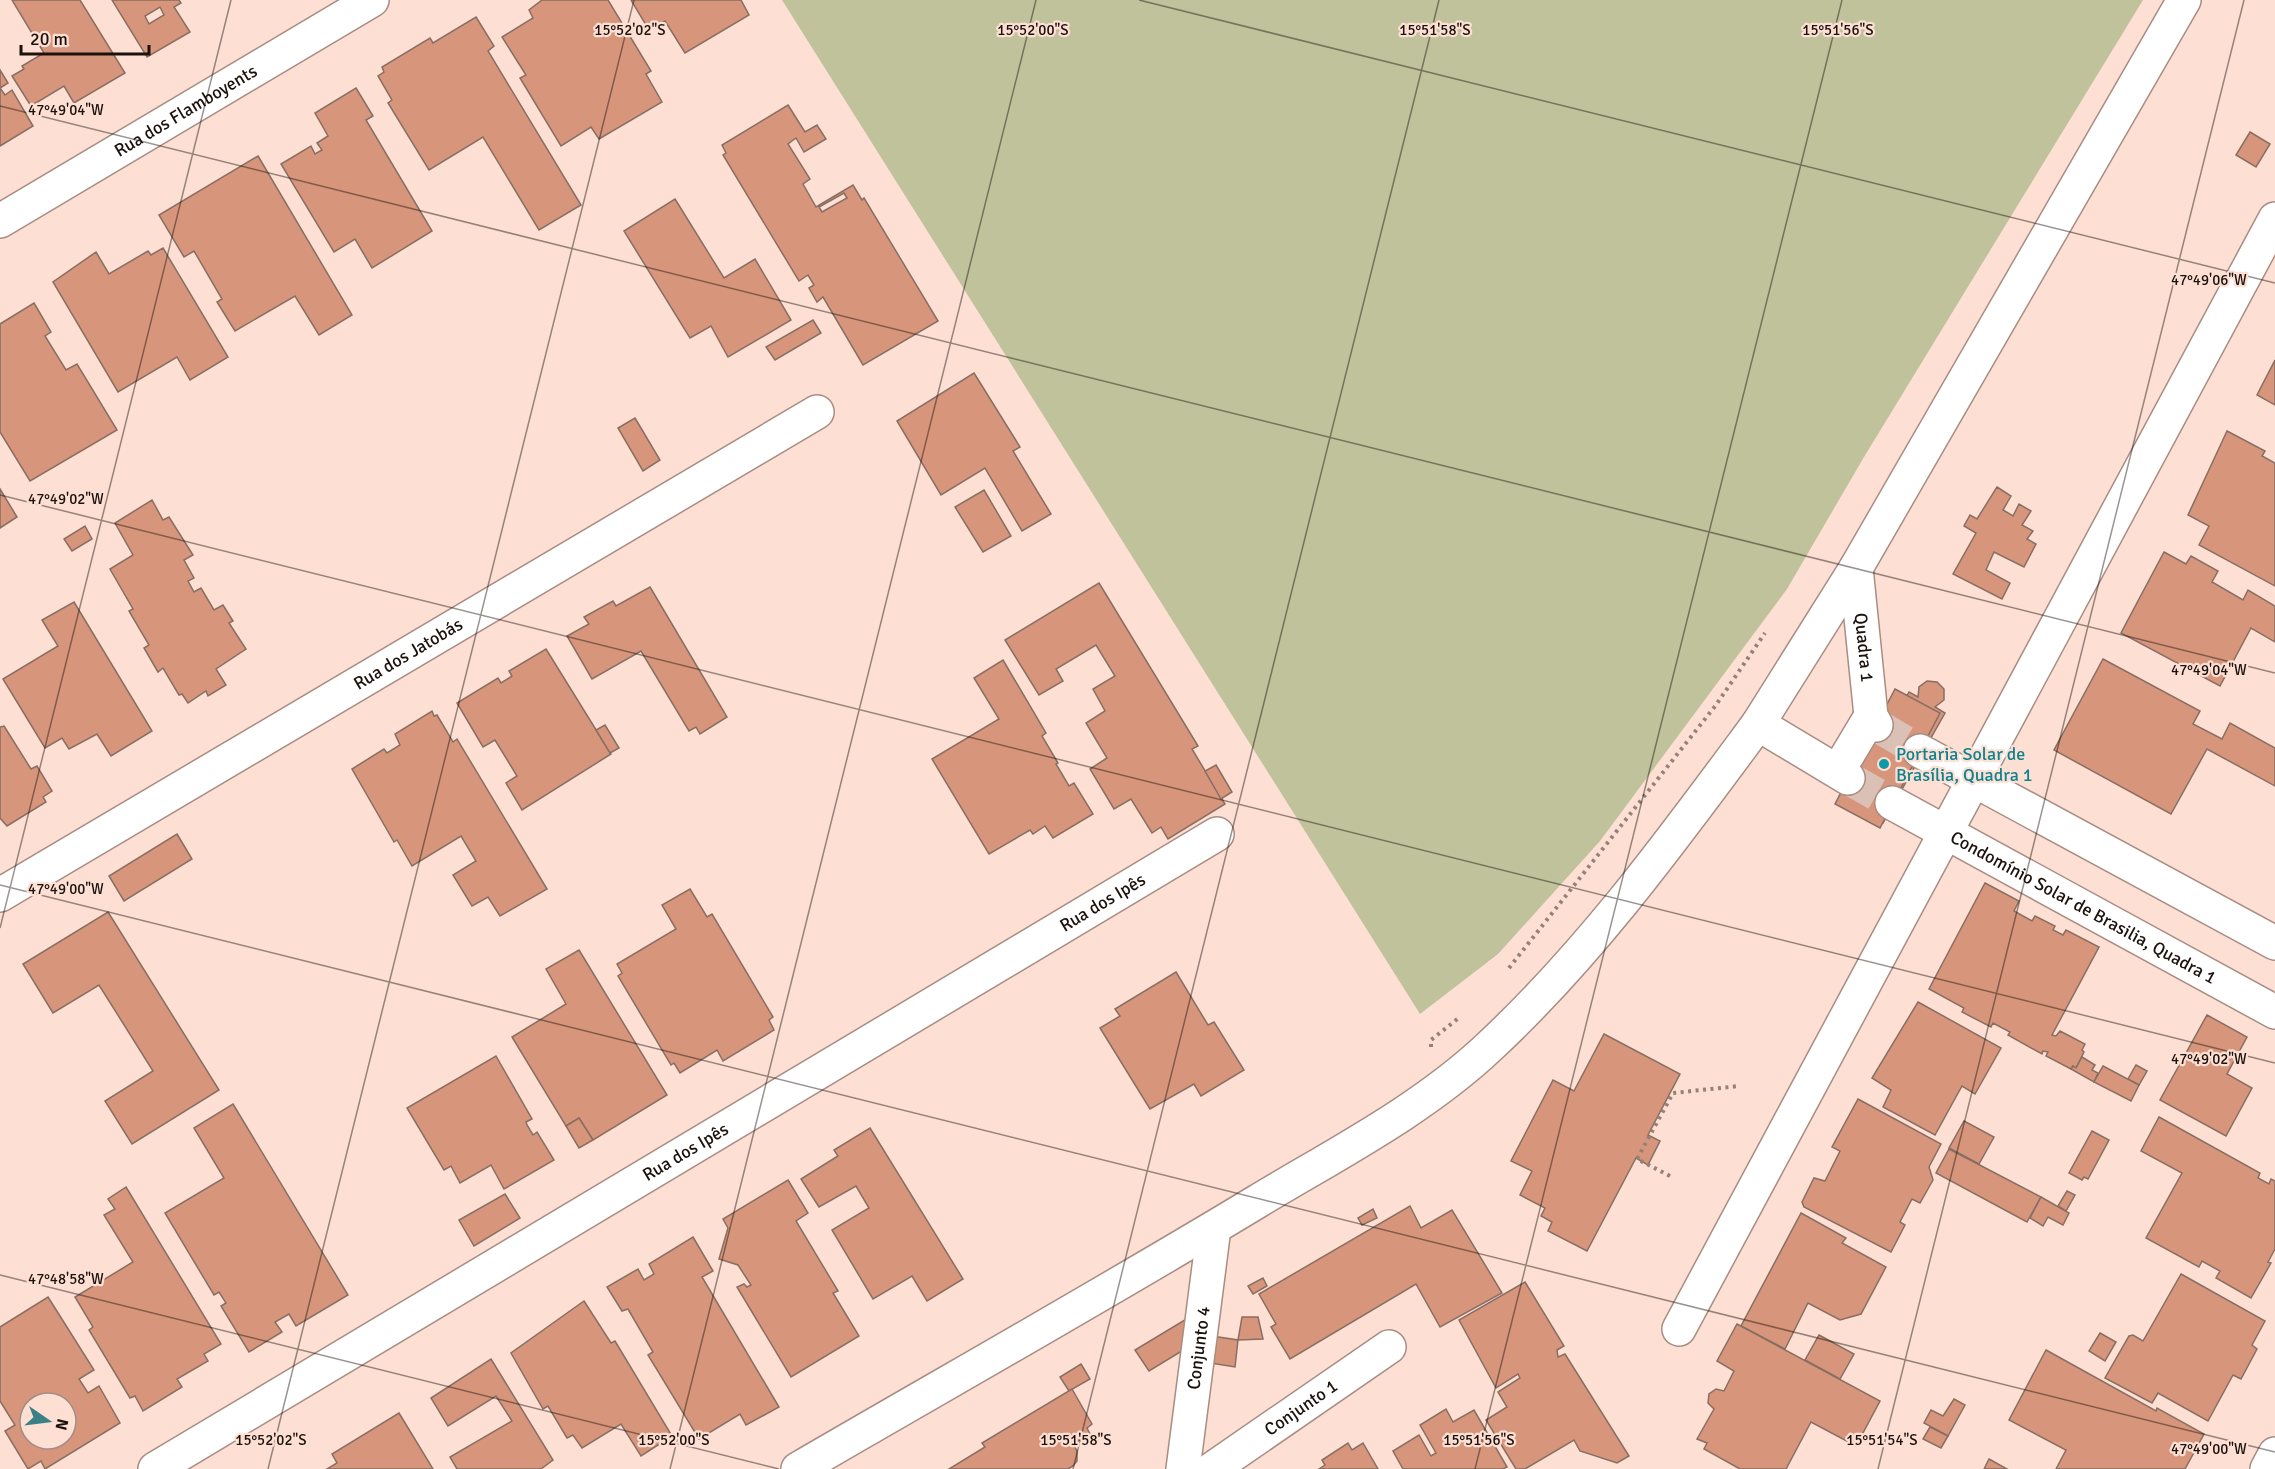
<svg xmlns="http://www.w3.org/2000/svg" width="2275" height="1469" viewBox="0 0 2275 1469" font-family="Signika,sans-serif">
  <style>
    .green { fill: #bfc29b }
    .building { fill: #d7967b; stroke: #886e63; stroke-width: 1.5; fill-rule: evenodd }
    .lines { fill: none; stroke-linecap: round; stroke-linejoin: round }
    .tertiary-tunnel { stroke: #dbc0b5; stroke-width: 33; stroke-dasharray: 33 16; stroke-linecap: butt }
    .minor-casing { stroke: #a88d82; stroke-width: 36 }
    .tertiary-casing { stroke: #a88d82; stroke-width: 36 }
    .path { stroke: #958178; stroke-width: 4; stroke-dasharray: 3 4.5; stroke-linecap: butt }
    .minor { stroke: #fff; stroke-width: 33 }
    .tertiary { stroke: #fff; stroke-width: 33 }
    .ticks { fill: none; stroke: #1b110d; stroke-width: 1.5; stroke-opacity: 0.45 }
    .culture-dot { fill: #0f9aa8; stroke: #fddfd3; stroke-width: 2 }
    .labels { text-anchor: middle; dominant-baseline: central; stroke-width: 4.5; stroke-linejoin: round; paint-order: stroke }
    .street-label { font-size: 18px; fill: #1b110d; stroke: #fddfd3 }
    .culture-label { font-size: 18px; fill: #0d838f; stroke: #fddfd3; text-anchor: start }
    .ticks-label { font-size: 15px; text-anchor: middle; fill: #1b110d; stroke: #fddfd3; stroke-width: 4.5; stroke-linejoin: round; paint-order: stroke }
  </style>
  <rect width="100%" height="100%" fill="#fddfd3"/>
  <!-- green -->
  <path class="green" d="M782,0H2143L1864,457L1787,589L1600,841L1498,954L1420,1014Z"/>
  <!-- building -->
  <g class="building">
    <path d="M12,0H80L125,73L74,103L64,86L31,106L12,76L24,69L22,66L44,53Z"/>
    <path d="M112,0H179L181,3L174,7L190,32L147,57ZM160,7L164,15L149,24L145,16Z"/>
    <path d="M542,0H608L651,71L646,74L662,102L599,139L591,127L561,146L520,78L526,75L502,37L533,18L529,10Z"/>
    <path d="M631,0H741L749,15L685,53L665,21L649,30Z"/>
    <path d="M476,17L494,46L488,51L581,205L539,230L483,137L429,170L388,103L392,100L378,76L384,72L382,67L430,38L433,43Z"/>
    <path d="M0,70L8,83L0,88L5,95L12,90L33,126L0,146Z"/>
    <path d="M356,88L373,116L366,120L432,231L372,268L355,239L334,252L281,164L311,146L315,154L322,150L317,143L328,136L315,113Z"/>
    <path d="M788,105L805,132L817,125L826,139L804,152L796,138L788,144L810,179L803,184L816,207L853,185L862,200L864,198L938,321L863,365L823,297L817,302L809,288L814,285L808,275L799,281L723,155L726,153L722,145ZM844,193L847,198L822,212L819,207Z"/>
    <path d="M2250,132L2270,144L2256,167L2236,155Z"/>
    <path d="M258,156L352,315L319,335L295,296L235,331L217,302L222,299L194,251L184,257L159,215Z"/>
    <path d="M675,199L724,278L755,259L791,320L728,357L711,326L690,338L624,231Z"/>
    <path d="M163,248L228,357L190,380L177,357L118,392L53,282L96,252L109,274L148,251L151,255Z"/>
    <path d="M34,303L51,332L45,336L66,370L77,364L117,430L30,481L0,432V324Z"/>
    <path d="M813,320L821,333L775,360L766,347Z"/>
    <path d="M2275,360V405L2257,395Z"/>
    <path d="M974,373L1020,447L1013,451L1051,514L1022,531L985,468L941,495L897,421Z"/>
    <path d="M635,418L660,460L643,471L618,428Z"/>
    <path d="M2227,431L2265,451L2262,456L2275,463V586L2199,545L2209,526L2188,515Z"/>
    <path d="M1997,487L2011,496L2003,510L2013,516L2019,504L2031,511L2022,525L2033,531L2027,539L2036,544L2024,567L1994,552L1986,570L2010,583L2002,599L1953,574L1976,533L1964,526L1970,515L1977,519Z"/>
    <path d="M0,489L17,517L0,528Z"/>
    <path d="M984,490L1011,536L983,552L955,507Z"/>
    <path d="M152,500L163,520L169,517L193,555L184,560L194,578L188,581L194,592L201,588L214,610L223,605L233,621L229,623L246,649L216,669L226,685L208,696L206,691L188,703L182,694L179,695L163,668L158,672L144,648L149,645L129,611L133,609L110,569L133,555L115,523Z"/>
    <path d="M85,526L92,539L72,551L64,539Z"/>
    <path d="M2164,552L2186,564L2191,556L2218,571L2212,582L2243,600L2248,590L2275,606V642L2251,628L2220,686L2121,633Z"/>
    <path d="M1099,583L1198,746L1192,749L1225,804L1168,839L1161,827L1152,833L1131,799L1114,809L1090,769L1107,758L1086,723L1105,711L1093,689L1115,676L1096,645L1056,669L1063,681L1039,695L1005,640Z"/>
    <path d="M650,587L727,717L700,734L696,727L689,731L641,651L592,679L567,636L589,624L584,617L613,601L616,606Z"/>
    <path d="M74,602L152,731L111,756L97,734L69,749L62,738L45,748L3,679L58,646L42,620Z"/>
    <path d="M546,649L611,754L522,810L506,783L517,776L495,740L483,747L457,703L498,678L501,683L512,676L509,671Z"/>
    <path d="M2103,659L2200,711L2193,724L2222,739L2230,723L2275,748V786L2207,749L2171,814L2054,750Z"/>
    <path d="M1003,660L1046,733L1042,736L1058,763L1056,764L1069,786L1074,783L1093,814L1053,838L1045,826L1033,834L1030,830L989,854L932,759L999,719L974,678Z"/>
    <path d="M1927,681L1937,682L1944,689V700L1935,707L1945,713L1883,823L1847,804L1909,692L1918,697L1919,687Z"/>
    <path d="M1895,689L1940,713L1880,828L1835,804Z"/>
    <path d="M432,711L434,716L437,715L453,742L457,739L547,889L500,916L488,897L472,906L453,875L476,861L461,836L412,866L397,840L394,842L352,769L384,749L387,753L400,745L395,734Z"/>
    <path d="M605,725L619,748L610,753L596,730Z"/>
    <path d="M4,726L31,769L37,766L52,791L43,797L46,802L7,826L0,818V727Z"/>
    <path d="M1216,765L1232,792L1221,799L1205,771Z"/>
    <path d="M177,834L192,859L124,901L109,876Z"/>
    <path d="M1985,883L2019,901L2014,911L2032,921L2035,916L2055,926L2053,930L2063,935L2066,930L2099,947L2052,1035L2056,1036L2060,1031L2085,1044L2082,1050L2084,1052L2076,1068L2073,1066L2071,1069L2046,1056L2048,1052L2043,1051L2042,1054L2008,1035L2010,1032L1993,1023L1991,1027L1962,1012L1964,1008L1929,989Z"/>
    <path d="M690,889L707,917L712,914L773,1017L769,1020L774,1030L723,1061L717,1050L680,1073L674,1063L671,1065L618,976L622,973L617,964L676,929L662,905Z"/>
    <path d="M108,912L219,1090L132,1144L105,1101L153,1071L99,985L53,1013L23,964Z"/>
    <path d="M579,950L667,1095L593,1140L579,1118L566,1126L512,1037L566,1004L546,969Z"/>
    <path d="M1176,972L1208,1025L1214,1022L1244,1070L1201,1096L1194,1084L1150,1109L1100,1028L1120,1016L1115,1009Z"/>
    <path d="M1918,1002L2001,1048L1975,1094L1962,1086L1935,1135L1883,1107L1891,1090L1872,1078Z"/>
    <path d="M2207,1015L2247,1037L2227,1074L2252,1088L2226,1136L2160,1100Z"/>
    <path d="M1604,1034L1680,1074L1648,1135L1660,1141L1648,1165L1636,1158L1587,1251L1548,1231L1552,1222L1541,1216L1545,1208L1520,1195L1532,1171L1511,1161L1553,1080L1574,1091Z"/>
    <path d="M496,1056L532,1119L526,1122L527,1125L533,1135L537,1132L554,1160L504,1189L491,1165L460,1183L451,1166L444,1170L407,1108Z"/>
    <path d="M2082,1057L2095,1065L2092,1070L2098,1073L2094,1082L2071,1069L2073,1066L2076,1068Z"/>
    <path d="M2136,1065L2147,1071L2139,1085L2128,1079Z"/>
    <path d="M2103,1066L2139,1085L2131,1101L2094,1082Z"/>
    <path d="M1858,1099L1941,1144L1929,1167L1933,1180L1920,1203L1912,1199L1900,1222L1905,1225L1891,1252L1804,1207L1802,1202L1814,1178L1825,1181L1840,1151L1832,1147Z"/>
    <path d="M233,1104L348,1295L296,1326L289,1314L275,1322L282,1332L249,1352L221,1306L226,1303L219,1292L214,1295L165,1213L224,1178L194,1128Z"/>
    <path d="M2159,1117L2260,1173L2258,1178L2269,1184L2271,1179L2275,1181V1249L2268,1262L2271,1263L2251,1298L2216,1278L2220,1271L2202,1261L2199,1267L2146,1238L2182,1173L2141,1151Z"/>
    <path d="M579,1118L593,1140L579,1148L566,1126Z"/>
    <path d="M1964,1121L1994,1137L1979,1164L1949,1148Z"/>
    <path d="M870,1128L963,1279L927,1301L912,1276L873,1299L832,1230L869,1208L856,1186L819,1207L801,1179L838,1156L834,1150Z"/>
    <path d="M2092,1131L2109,1140L2088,1179L2084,1177L2082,1180L2069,1173Z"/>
    <path d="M1949,1149L2041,1197L2027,1222L1936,1173Z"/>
    <path d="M788,1180L808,1213L796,1221L838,1291L833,1293L859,1336L791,1377L737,1287L744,1284L747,1287L751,1285L738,1265L719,1259L728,1228L723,1219Z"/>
    <path d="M126,1187L221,1344L204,1354L208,1361L177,1379L182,1387L143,1411L135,1396L130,1398L89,1330L93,1327L75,1297L133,1262L104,1215L115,1209L108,1199Z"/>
    <path d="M2067,1191L2075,1195L2066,1211L2058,1206Z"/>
    <path d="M505,1194L520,1218L474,1246L459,1220Z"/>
    <path d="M2041,1197L2069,1213L2063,1225L2048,1217L2043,1226L2030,1218Z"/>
    <path d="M1410,1206L1421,1228L1452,1210L1502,1293L1440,1327L1416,1284L1290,1359L1271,1327L1276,1324L1259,1294Z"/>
    <path d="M1373,1209L1377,1218L1362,1225L1358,1218Z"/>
    <path d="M1801,1213L1846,1238L1842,1243L1886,1267L1861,1314L1840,1320L1808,1303L1785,1349L1741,1326Z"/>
    <path d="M693,1237L713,1271L702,1277L779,1407L746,1425L740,1414L699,1439L648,1355L653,1352L628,1309L622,1311L607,1287L638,1269L644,1280L654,1274L649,1264Z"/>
    <path d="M2181,1274L2265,1321L2252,1345L2257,1349L2241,1379L2233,1375L2208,1421L2158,1393L2152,1403L2105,1378L2129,1336L2133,1335L2143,1341Z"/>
    <path d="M1263,1278L1267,1286L1253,1294L1248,1286Z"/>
    <path d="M1525,1282L1564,1346L1557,1350L1558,1357L1565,1354L1629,1456L1617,1463L1580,1451L1574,1440L1525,1469H1516L1486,1420L1507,1407L1498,1392L1520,1378L1518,1374L1496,1388L1459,1320Z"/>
    <path d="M48,1297L94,1370L79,1379L88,1393L99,1386L120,1423L45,1469L41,1461L28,1469L5,1431L15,1425L0,1401V1327ZM30,1403H66V1439H30Z"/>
    <path d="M584,1301L611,1343L615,1341L672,1436L641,1456L621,1424L582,1448L573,1435L567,1438L548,1406L543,1409L511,1353Z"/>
    <path d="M1193,1315L1205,1335L1238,1340L1235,1367L1198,1361L1185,1349L1149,1371L1135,1350Z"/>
    <path d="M1242,1317H1258L1263,1339L1238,1340Z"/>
    <path d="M1737,1324L1880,1401L1856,1446L1811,1422L1786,1469H1740L1704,1449L1707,1443L1697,1439L1714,1409L1708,1403L1709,1394L1716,1389L1724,1391L1734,1371L1717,1361Z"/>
    <path d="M2100,1333L2116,1342L2105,1361L2089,1351Z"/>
    <path d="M1819,1335L1854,1354L1840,1379L1805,1360Z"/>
    <path d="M2046,1350L2156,1411L2157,1408L2204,1434L2185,1469H2056L2066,1450L2009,1420Z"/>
    <path d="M491,1359L553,1460L541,1469H457L450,1457L512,1421L496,1396L448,1426L431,1398Z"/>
    <path d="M1081,1364L1090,1379L1069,1391L1060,1377Z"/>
    <path d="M1072,1389L1092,1424L1087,1428L1090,1434L1073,1444L1077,1451V1461L1073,1466L1068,1469H949L985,1447L982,1443Z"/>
    <path d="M1954,1399L1965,1405L1948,1436L1924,1423L1931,1410L1943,1416Z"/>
    <path d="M1446,1409L1453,1422L1474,1410L1507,1467L1503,1469H1403L1393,1451L1419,1435L1431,1456L1436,1453L1420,1425Z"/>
    <path d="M399,1413L433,1469H327L337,1463L332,1454Z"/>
    <path d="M1930,1427L1948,1436L1941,1448L1923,1439Z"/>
    <path d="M1348,1443L1352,1450L1363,1443L1378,1469H1319L1325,1465L1322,1460Z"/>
    <path d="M1989,1459L2007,1469H1984Z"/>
  </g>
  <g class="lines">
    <!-- tertiary-tunnel -->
    <g class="tertiary-tunnel">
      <path d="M1876,725L1920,751"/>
      <path d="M1848,778L1892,803"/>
    </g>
    <!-- minor casing -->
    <g class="minor-casing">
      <g id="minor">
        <path id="s1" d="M0,221L372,0"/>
        <path id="s2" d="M0,895L817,412"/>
        <path d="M1679,1329L2275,219"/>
        <path id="s3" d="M155,1469L1217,834"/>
        <path d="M798,1469C951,1380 1106,1293 1258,1201C1336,1154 1422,1110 1489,1047C1592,951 1675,836 1758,724"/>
        <path id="s4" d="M1183,1469L1214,1228"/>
        <path id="s5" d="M1212,1469L1389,1347"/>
        <path d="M2267,1469L2275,1454"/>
      </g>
    </g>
    <!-- tertiary casing -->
    <g class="tertiary-casing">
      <g id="tertiary">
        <path id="s6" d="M1856,568L1871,716L1876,725"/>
        <path d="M1920,751L2275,943"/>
        <path d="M1838,771L1871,716"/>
        <path d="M1848,778L1758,724L1856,568L2184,0"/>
        <path id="s7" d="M1892,803L2275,1012"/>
      </g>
    </g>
    <!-- path -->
    <g class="path">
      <path d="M1509,968L1716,705L1765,633"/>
      <path d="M1431,1047V1040L1460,1017"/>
      <path d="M1670,1176L1637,1159L1673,1093L1739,1086"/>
    </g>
    <!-- minor -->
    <use href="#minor" class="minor"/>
    <!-- tertiary -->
    <use href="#tertiary" class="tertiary"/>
  </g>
  <!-- ticks -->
  <path class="ticks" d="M1139,0L2275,283M0,106L2275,673M0,495L2275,1063M0,885L2275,1452M0,928L231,0M0,1275L779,1469M268,1469L634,0M670,1469L1036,0M1073,1469L1439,0M1475,1469L1842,0M1878,1469L2244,0"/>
  <!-- markers -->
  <circle class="culture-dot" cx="1884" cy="764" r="6"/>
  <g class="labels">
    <!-- street labels -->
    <g class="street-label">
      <text stroke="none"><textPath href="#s1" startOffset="216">Rua dos Flamboyents</textPath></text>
      <text stroke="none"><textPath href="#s6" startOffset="80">Quadra 1</textPath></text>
      <text stroke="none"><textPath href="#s2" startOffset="474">Rua dos Jatobás</textPath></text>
      <text stroke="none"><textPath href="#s3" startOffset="1104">Rua dos Ipês</textPath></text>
      <text stroke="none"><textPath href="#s7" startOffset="218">Condomínio Solar de Brasilia, Quadra 1</textPath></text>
      <text stroke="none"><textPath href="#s3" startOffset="618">Rua dos Ipês</textPath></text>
      <text stroke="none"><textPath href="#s4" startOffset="122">Conjunto 4</textPath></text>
      <text stroke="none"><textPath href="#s5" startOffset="108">Conjunto 1</textPath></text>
    </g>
    <!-- culture labels -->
    <g class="culture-label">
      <text x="1896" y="754">Portaria Solar de<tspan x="1896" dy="21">Brasília, Quadra 1</tspan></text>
    </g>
  </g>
  <g class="ticks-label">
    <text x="630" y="35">15°52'02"S</text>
    <text x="1033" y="35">15°52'00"S</text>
    <text x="1435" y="35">15°51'58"S</text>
    <text x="1838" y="35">15°51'56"S</text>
    <text x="66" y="115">47°49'04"W</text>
    <text x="2209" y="285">47°49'06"W</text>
    <text x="66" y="504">47°49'02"W</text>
    <text x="2209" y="675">47°49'04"W</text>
    <text x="66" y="894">47°49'00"W</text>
    <text x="2209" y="1064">47°49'02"W</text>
    <text x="66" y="1284">47°48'58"W</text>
    <text x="271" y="1445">15°52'02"S</text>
    <text x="674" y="1445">15°52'00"S</text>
    <text x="1076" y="1445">15°51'58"S</text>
    <text x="1479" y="1445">15°51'56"S</text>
    <text x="1882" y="1445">15°51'54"S</text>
    <text x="2209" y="1454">47°49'00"W</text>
  </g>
  <!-- north arrow -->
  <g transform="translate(48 1421) rotate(104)"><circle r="28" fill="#fddfd3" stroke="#a38d84" stroke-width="1.5"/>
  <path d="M0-4.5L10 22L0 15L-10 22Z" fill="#398187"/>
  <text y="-9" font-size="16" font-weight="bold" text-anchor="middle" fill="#1b110d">N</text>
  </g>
  <!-- scale -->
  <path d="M21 45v9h128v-9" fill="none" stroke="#1b110d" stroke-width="3"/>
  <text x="30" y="45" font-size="18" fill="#1b110d" stroke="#fddfd3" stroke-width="4.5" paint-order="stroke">20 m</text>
</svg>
